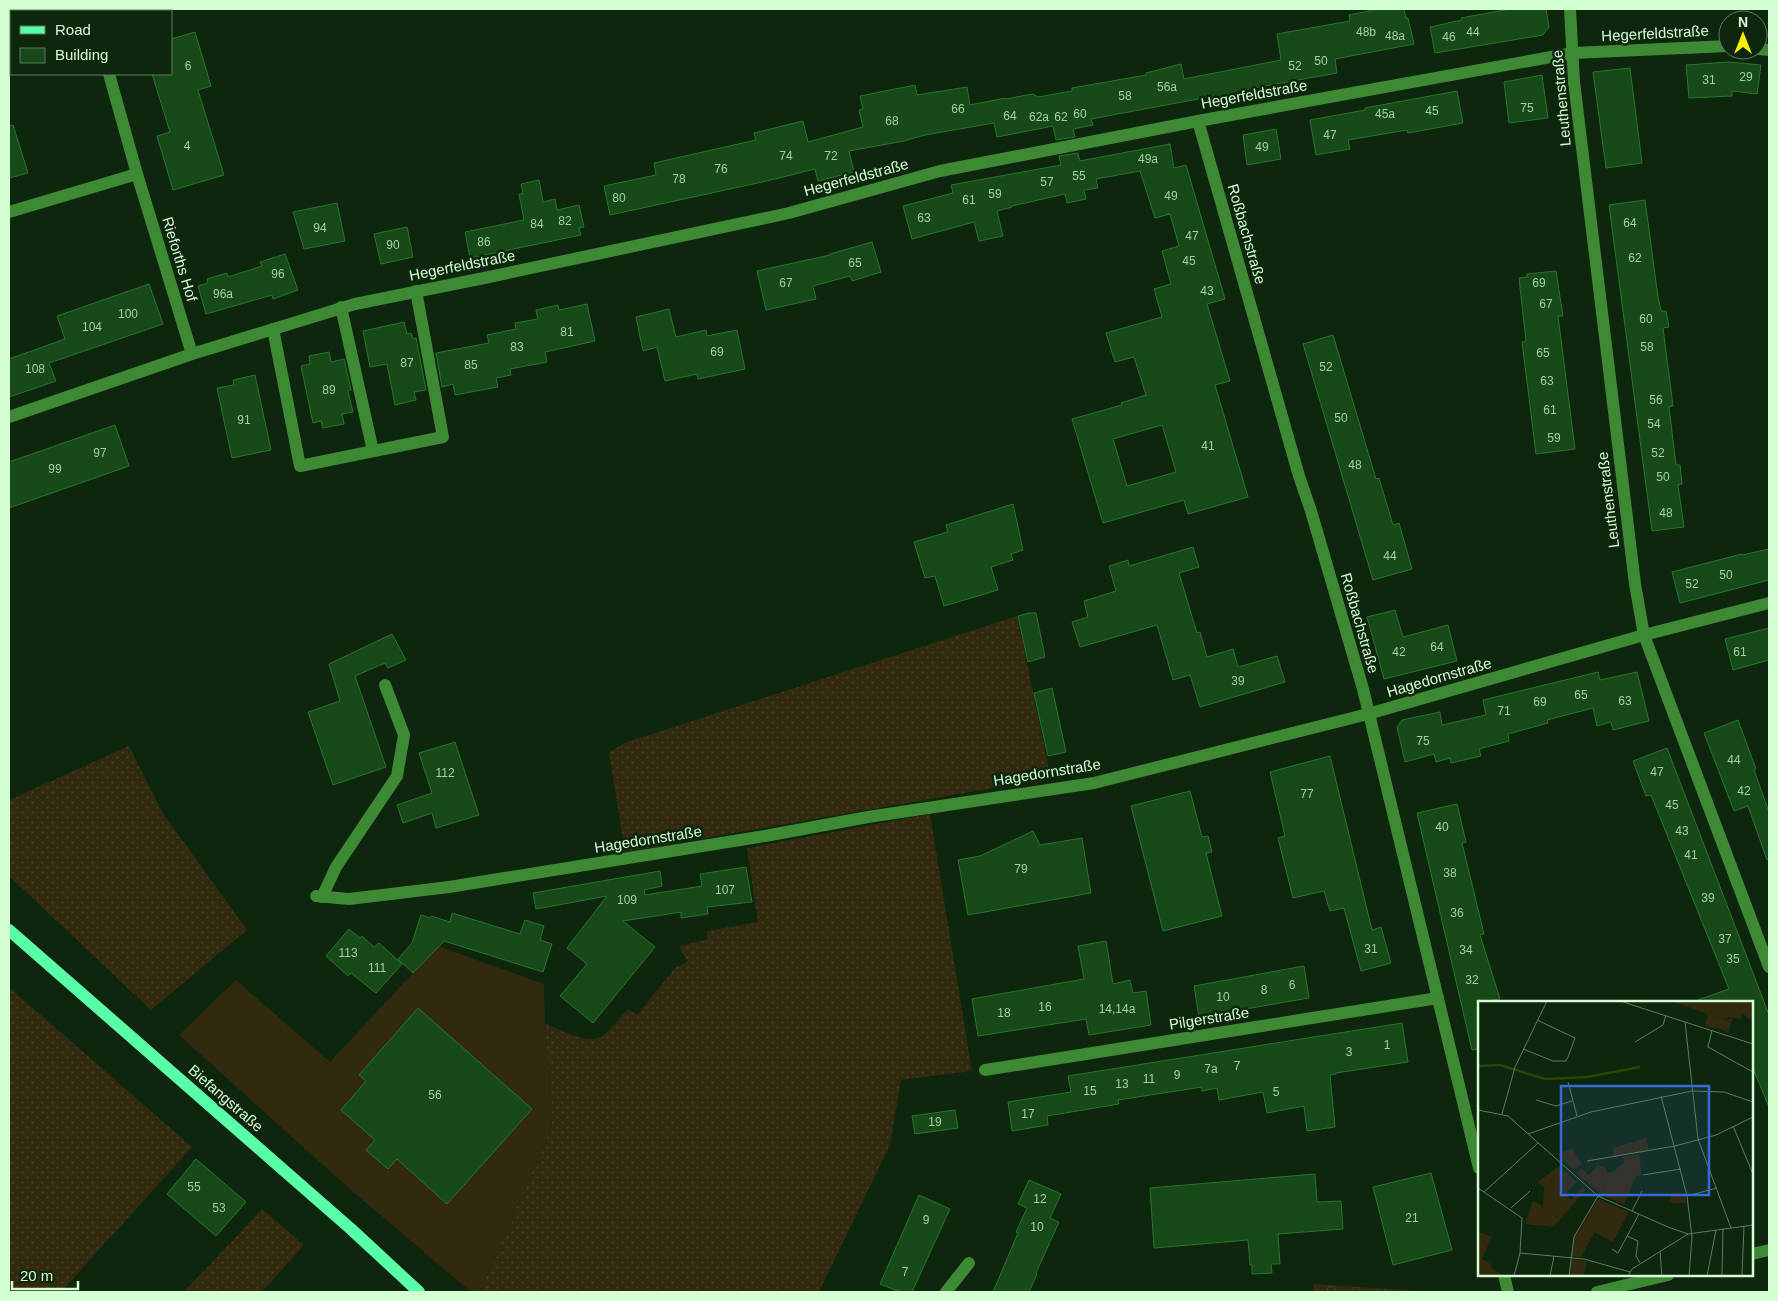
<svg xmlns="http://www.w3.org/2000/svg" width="1778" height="1301" viewBox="0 0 1778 1301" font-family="Helvetica,sans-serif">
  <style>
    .grass { fill: url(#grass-dots) }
    .park { fill: url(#park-crowns) }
    .pitch { fill: #312a0f }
    .building { fill: #174919; stroke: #27772a; fill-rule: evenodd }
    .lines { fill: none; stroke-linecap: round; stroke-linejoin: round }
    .minor { stroke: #3e8934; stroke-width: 12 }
    .major { stroke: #59ffa7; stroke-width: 12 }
    .labels { text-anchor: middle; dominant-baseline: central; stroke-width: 5; stroke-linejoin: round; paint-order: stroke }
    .number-label { font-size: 12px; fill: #a5d2a4 }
    .street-label { font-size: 15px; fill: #d4ffd2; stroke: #0d260d }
    .inset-river { fill: none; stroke: #274705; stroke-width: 2.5 }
    .inset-road { fill: none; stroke: #5d7d5c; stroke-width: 1 }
    .view { fill: #3869d7; fill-opacity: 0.15; stroke: #3869d7; stroke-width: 2.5 }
    .inset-edge { fill: none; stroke: #d4ffd2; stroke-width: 2.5 }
  </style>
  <defs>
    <pattern id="grass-dots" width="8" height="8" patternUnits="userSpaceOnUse" patternTransform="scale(1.25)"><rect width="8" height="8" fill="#312a0f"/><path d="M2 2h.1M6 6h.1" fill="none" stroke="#443f26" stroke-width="1.8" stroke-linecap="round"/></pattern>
    <pattern id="park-crowns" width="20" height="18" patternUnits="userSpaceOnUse" patternTransform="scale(1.25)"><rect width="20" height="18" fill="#312a0f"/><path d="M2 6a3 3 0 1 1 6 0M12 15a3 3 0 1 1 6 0" fill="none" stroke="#443f26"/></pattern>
  </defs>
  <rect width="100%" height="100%" fill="#0d260d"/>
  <!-- grass -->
  <g class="grass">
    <path d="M1017,616L1051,778L625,852L609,753L624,743Z"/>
    <path d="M129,746L162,812L247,930L151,1010L9,876V800Z"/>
    <path d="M930,814L972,1071L901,1080L890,1145L819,1292H480L552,1126L545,1023C559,1029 589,1047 604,1035C613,1028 620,1017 628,1009L637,1015L675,968L688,961L683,954L680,946L708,939L707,931L758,922L747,848Z"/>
    <path d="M9,987L192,1147L61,1292H9Z"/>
    <path d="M262,1209L304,1245L262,1292H184Z"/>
  </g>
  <!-- park -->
  <path class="park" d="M1314,1284L1435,1292H1313Z"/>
  <!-- pitch -->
  <path class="pitch" d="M438,946L544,984L545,1023L552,1126L480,1292H471L344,1184L179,1035L236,980L330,1062Z"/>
  <!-- building -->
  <g class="building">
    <path d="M1379,9H1404L1406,18H1408L1414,44L1335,59L1337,73L1254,88L1255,94L1215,102L1214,96L1091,119L1093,125L1073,129L1075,137L1056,140L1053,126L997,137L994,123L925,135L904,141L849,151L854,172L818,181L815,169L767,181L610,215L604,186L656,175L654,163L756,140L754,133L803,121L808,142L863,127L859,110L863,109L860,96L915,85L917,95L967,87L970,105L1005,98V99L1033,94L1038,97L1072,91V88L1146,75V73L1181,64L1184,79L1281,60L1277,34L1350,21L1349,15Z"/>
    <path d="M1510,9H1546L1549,27L1543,35L1435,53L1430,27L1462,20L1461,18Z"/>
    <path d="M195,32L211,86L198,90L224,175L173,190L157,136L170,132L152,74H171V39Z"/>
    <path d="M1729,62L1761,65L1757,94L1732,91V96L1689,98L1686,65Z"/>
    <path d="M1630,68L1642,163L1606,168L1593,72Z"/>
    <path d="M1542,75L1548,118L1509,123L1504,82Z"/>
    <path d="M1457,91L1463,123L1408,133L1407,130L1348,140L1350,149L1316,155L1310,120L1365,110V108Z"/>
    <path d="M13,125L28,173L9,178V126Z"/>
    <path d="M1276,129L1281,159L1247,165L1243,135Z"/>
    <path d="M1170,144L1174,168L1186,165L1225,299L1207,304L1230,381L1215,385L1248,497L1188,514L1184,500L1103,523L1072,419L1122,405L1121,403L1146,395L1134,357L1115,362L1106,333L1162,317L1154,289L1171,284L1162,251L1179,246L1170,214L1155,218L1140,171L1096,179L1098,188L1084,190L1086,199L1067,203L1065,194L1012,206V207L997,211L1003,236L979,241L974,222L912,239L903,206L953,193L951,185L1061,165L1059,156L1078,153L1080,161ZM1162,425L1176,472L1127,486L1113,439Z"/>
    <path d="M539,180L543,202L555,199L557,210L579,205L584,227L579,228L581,235L470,258L465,232L524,220L519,194H523L521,184Z"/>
    <path d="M1645,200L1658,297L1661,311H1666L1669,327L1663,328L1673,406L1669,407L1676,465H1680L1682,484L1678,485L1684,527L1652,531L1609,205Z"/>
    <path d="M337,203L345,241L304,249L293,212Z"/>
    <path d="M407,227L413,257L381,264L374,234Z"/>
    <path d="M872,242L881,272L852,281L850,276L813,286L816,299L766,310L757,271L830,255V254Z"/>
    <path d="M285,254L298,290L273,299L272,295L206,314L198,286L208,283L207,279L227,273L228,277L262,266L260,262Z"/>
    <path d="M1556,271L1563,316H1558L1575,449L1536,454L1522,342L1526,341L1519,278L1527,277V274Z"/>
    <path d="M149,284L163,324L49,363L56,381L9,397V359L65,339L57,316Z"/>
    <path d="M587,304L595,341L545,352L547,362L510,369L511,375L496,378L498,387L455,395L453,384L442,387L436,353L489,343L487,335L516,329L515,323L538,319L536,310L558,305L559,310Z"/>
    <path d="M669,309L676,337L706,330L707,336L737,330L745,369L698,379L697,374L665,381L657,347L643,351L636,317Z"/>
    <path d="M404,322L407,334L411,333L413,339L416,338L426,390L414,392L416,400L395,405L387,364L370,367L363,331Z"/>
    <path d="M1333,335L1376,479L1379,478L1393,525L1399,523L1412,569L1373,580L1303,344Z"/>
    <path d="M329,352L331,362L344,359L351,390L348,391L353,412L342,414L344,424L323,428L321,421L313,423L301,366L310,364L309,356Z"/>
    <path d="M255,375L271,450L232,458L217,388L234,385L233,380Z"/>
    <path d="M115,425L129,466L9,508V462Z"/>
    <path d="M1013,504L1023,550L1011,554L1013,560L991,567L998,590L944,606L935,576L925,578L914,542L948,532L946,525Z"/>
    <path d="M1193,547L1199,567L1179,573L1197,633L1200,632L1207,657L1233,649L1238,667L1277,656L1285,682L1200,707L1190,675L1173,680L1157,625L1080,647L1072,622L1088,617L1084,601L1116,591L1109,566L1128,560L1129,566Z"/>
    <path d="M1769,549V580L1680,603L1672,572L1742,554V555Z"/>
    <path d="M1395,610L1403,637L1448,625L1457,661L1384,679L1367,617Z"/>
    <path d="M1029,613H1036L1045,657L1028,662L1018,616Z"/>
    <path d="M1769,628V660L1733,670L1725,639Z"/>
    <path d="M392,634L406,660L388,668L385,663L355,676L386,767L333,785L308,712L340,701L329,664Z"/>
    <path d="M1598,672L1600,680L1637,672L1649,721L1613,730L1611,722L1597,726L1593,708L1547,720L1548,723L1508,734L1509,741L1479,749L1481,756L1451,763L1450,758L1436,762L1434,754L1405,762L1397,727L1402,720L1440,712L1442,725L1486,715L1483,700Z"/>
    <path d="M1052,688L1066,752L1048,756L1034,693Z"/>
    <path d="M1738,720L1756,769L1754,770L1769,812V859L1767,860L1748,806L1734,811L1704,733Z"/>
    <path d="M455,742L479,815L436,828L432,813L403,823L397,805L432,793L419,753Z"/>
    <path d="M1667,748L1769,1015V1107L1752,1066V1002H1698V1000L1729,989L1651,795L1646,796L1633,761Z"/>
    <path d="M1330,756L1372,930L1381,927L1391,963L1361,971L1344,908L1330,911L1324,891L1293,898L1278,838L1285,836L1270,772Z"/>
    <path d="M1190,791L1202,837L1208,836L1212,852L1206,853L1222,916L1163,931L1131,806Z"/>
    <path d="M1457,804L1466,842L1462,843L1484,934L1480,935L1500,999L1479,1002V1049L1472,1050L1417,813Z"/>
    <path d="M1033,831L1040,845L1082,838L1091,893L968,915L958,860L980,856Z"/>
    <path d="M746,867L752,902L707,907L708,914L681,918V912L623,921L655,947L593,1023L560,996L587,964L567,948L607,896L536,909L533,893L660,871L662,886L644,890L645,895L702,886L700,874Z"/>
    <path d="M452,913L520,934L525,920L544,926L540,940L552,944L543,972L444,941L413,973L398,959L412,943L421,915L430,918L431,916L450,922Z"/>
    <path d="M349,929L360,938L362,936L374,947L379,943L402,964L376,993L351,973L348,976L326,956Z"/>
    <path d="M1106,941L1113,984L1130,980L1133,993L1146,991L1151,1025L1089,1035L1086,1019L978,1036L972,999L1084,979L1078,946Z"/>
    <path d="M1304,966L1309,998L1199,1017L1194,986Z"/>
    <path d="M418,1008L532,1109L447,1204L397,1159L388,1169L366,1150L375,1140L341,1110L366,1081L359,1075Z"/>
    <path d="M1402,1023L1408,1062L1336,1073V1074L1330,1075L1335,1127L1307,1131L1304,1106L1267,1113L1263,1092L1219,1100L1217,1088L1202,1091V1087L1118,1100L1119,1104L1047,1116L1048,1125L1012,1131L1008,1102L1071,1092L1068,1076Z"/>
    <path d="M955,1110L958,1128L915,1134L912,1116Z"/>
    <path d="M196,1159L246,1202L216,1236L167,1194Z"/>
    <path d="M1431,1173L1452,1250L1393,1265L1373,1187Z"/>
    <path d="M1315,1174L1317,1202L1341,1201L1343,1229L1278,1234L1280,1264H1271L1272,1273L1252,1274V1265H1250L1248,1240L1154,1248L1150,1188Z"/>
    <path d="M1029,1180L1061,1194L1050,1218L1059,1222L1036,1273L1037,1274L1029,1292H993L1018,1233L1016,1232L1027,1208L1018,1204Z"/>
    <path d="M919,1195L950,1209L912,1292H900L880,1284Z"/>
  </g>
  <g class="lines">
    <!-- minor -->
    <g class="minor">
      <path d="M91,9V11"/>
      <path d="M1570,9L1574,82L1635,584L1644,635L1769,967"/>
      <path d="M1758,49L1769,50"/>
      <path d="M109,74L137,174L192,354"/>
      <path d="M1198,121L1299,476L1311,511L1363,689L1479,1168"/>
      <path d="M9,212L137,174"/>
      <path d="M341,307L373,451"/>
      <path d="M273,329L300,466L443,437L416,291"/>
      <path d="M9,417L192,354L355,304L489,277L789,213L940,171L1198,121L1573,53L1728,46"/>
      <path d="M316,896L349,899L449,887L765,836L868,817L1094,783L1368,714L1644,635L1769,603"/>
      <path d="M322,897L336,867L397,776L404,735L385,685"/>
      <path d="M985,1070L1438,998"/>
      <path d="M1752,1254L1769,1250"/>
      <path d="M1504,1275L1508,1292"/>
      <path d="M946,1292L969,1263"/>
      <path d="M1597,1292L1668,1275"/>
    </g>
    <!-- major -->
    <path class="major" d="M9,930L351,1229L419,1292"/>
  </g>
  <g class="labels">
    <!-- number labels -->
    <g class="number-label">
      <text x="1366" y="32">48b</text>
      <text x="1473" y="32">44</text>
      <text x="1395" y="36">48a</text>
      <text x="1449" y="37">46</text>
      <text x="1321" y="61">50</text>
      <text x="188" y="66">6</text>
      <text x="1295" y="66">52</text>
      <text x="1746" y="77">29</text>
      <text x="1709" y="80">31</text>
      <text x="1167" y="87">56a</text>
      <text x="1125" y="96">58</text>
      <text x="1527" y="108">75</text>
      <text x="958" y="109">66</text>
      <text x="1432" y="111">45</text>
      <text x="1080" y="114">60</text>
      <text x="1385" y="114">45a</text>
      <text x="1010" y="116">64</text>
      <text x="1039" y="117">62a</text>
      <text x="1061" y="117">62</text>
      <text x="892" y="121">68</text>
      <text x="1330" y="135">47</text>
      <text x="187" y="146">4</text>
      <text x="1262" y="147">49</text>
      <text x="786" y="156">74</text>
      <text x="831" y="156">72</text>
      <text x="1148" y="159">49a</text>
      <text x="721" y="169">76</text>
      <text x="1079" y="176">55</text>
      <text x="679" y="179">78</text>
      <text x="1047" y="182">57</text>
      <text x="995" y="194">59</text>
      <text x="1171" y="196">49</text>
      <text x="619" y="198">80</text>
      <text x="969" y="200">61</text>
      <text x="924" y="218">63</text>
      <text x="565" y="221">82</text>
      <text x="1630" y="223">64</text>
      <text x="537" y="224">84</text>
      <text x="320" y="228">94</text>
      <text x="1192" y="236">47</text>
      <text x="484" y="242">86</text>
      <text x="393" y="245">90</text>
      <text x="1635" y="258">62</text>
      <text x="1189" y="261">45</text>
      <text x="855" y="263">65</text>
      <text x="278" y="274">96</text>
      <text x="786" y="283">67</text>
      <text x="1539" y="283">69</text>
      <text x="1207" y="291">43</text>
      <text x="223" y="294">96a</text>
      <text x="1546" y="304">67</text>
      <text x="128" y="314">100</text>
      <text x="1646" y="319">60</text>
      <text x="92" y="327">104</text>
      <text x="567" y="332">81</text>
      <text x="517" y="347">83</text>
      <text x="1647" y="347">58</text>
      <text x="717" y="352">69</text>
      <text x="1543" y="353">65</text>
      <text x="407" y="363">87</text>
      <text x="471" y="365">85</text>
      <text x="1326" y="367">52</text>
      <text x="35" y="369">108</text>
      <text x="1547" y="381">63</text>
      <text x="329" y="390">89</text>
      <text x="1656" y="400">56</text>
      <text x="1550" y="410">61</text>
      <text x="1341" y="418">50</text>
      <text x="244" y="420">91</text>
      <text x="1654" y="424">54</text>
      <text x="1554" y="438">59</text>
      <text x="1208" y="446">41</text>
      <text x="100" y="453">97</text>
      <text x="1658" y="453">52</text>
      <text x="1355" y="465">48</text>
      <text x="55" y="469">99</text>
      <text x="1663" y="477">50</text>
      <text x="1666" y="513">48</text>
      <text x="1390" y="556">44</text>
      <text x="1726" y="575">50</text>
      <text x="1692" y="584">52</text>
      <text x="1437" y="647">64</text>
      <text x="1399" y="652">42</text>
      <text x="1740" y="652">61</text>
      <text x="1238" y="681">39</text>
      <text x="1581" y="695">65</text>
      <text x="1625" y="701">63</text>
      <text x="1540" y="702">69</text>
      <text x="1504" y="711">71</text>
      <text x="1423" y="741">75</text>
      <text x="1734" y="760">44</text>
      <text x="1657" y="772">47</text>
      <text x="445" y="773">112</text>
      <text x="1744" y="791">42</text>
      <text x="1307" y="794">77</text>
      <text x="1672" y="805">45</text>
      <text x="1442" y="827">40</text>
      <text x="1682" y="831">43</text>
      <text x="1691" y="855">41</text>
      <text x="1021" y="869">79</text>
      <text x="1450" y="873">38</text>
      <text x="725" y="890">107</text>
      <text x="1708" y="898">39</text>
      <text x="627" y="900">109</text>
      <text x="1457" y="913">36</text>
      <text x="1725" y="939">37</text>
      <text x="1371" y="949">31</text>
      <text x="1466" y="950">34</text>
      <text x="348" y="953">113</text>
      <text x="1733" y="959">35</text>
      <text x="377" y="968">111</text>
      <text x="1472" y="980">32</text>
      <text x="1292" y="985">6</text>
      <text x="1264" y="990">8</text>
      <text x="1223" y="997">10</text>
      <text x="1045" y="1007">16</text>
      <text x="1117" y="1009">14,14a</text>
      <text x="1004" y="1013">18</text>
      <text x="1387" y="1045">1</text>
      <text x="1349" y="1052">3</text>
      <text x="1237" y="1066">7</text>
      <text x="1211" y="1069">7a</text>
      <text x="1177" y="1075">9</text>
      <text x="1149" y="1079">11</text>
      <text x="1122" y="1084">13</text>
      <text x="1090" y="1091">15</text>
      <text x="1276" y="1092">5</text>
      <text x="435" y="1095">56</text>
      <text x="1028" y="1114">17</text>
      <text x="935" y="1122">19</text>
      <text x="194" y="1187">55</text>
      <text x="1040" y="1199">12</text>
      <text x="219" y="1208">53</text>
      <text x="1412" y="1218">21</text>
      <text x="926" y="1220">9</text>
      <text x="1037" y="1227">10</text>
      <text x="905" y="1272">7</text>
    </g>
    <!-- street labels -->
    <g class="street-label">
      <text transform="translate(1655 33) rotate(-3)">Hegerfeldstraße</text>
      <text transform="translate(1254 94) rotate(-10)">Hegerfeldstraße</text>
      <text transform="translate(1561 98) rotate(-95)">Leuthenstraße</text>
      <text transform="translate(856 177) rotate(-15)">Hegerfeldstraße</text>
      <text transform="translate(1247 234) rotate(74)">Roßbachstraße</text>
      <text transform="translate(180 259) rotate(73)">Rieforths Hof</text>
      <text transform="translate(462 265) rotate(-11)">Hegerfeldstraße</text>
      <text transform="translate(1608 500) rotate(-97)">Leuthenstraße</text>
      <text transform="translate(1360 623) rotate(74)">Roßbachstraße</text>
      <text transform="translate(1439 677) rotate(-16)">Hagedornstraße</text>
      <text transform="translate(1047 772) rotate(-9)">Hagedornstraße</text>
      <text transform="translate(648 839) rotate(-9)">Hagedornstraße</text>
      <text transform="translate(1209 1018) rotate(-9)">Pilgerstraße</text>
      <text transform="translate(226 1098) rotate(41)">Biefangstraße</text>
    </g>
  </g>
  <!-- overview -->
  <g transform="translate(1478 1001)">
    <rect width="275" height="275" fill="#0d260d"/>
    <path d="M236,14L246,19L255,17L250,32L232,22ZM168,137L171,150L135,156V147ZM94,147L104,163L96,169L79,154ZM161,153L164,174L158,175L146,204L123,193L129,179L128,170L133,172L146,162L145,156ZM81,165L99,181L88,193L93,198L105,186L108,189L75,226L47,223L55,200L65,205L66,187L60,181ZM104,225L117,231L103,256L93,255L96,237ZM0,255L14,264L13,266L25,275H0Z" fill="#312a0f"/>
    <path d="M230,0H256L264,12L262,18L251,16L246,19L236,14L232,22L242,24V28L227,25L230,13L225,11L235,10ZM0,231L14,236L4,257L0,255ZM93,258L109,260L106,275H92Z" fill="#312a0f"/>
    <path d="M194,0H230L235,10L224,11ZM256,0H275V21L264,12ZM193,192L207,193L208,202H191Z" fill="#312a0f"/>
    <path d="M120,164L128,167L129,179L123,193L98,172L103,167L111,174ZM120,198L151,211L135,241L104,225Z" fill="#312a0f"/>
    <path class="inset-river" d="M0,65L22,64L67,78L109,76L162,66"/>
    <path class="inset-road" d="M142,0L275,43M207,21L220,138L253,227M234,29L230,46L275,71M157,41L185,24L188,14M45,48L75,60H88L90,56L97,37L59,19M90,81L99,115M183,95L209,195L214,236L211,275M58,99L78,105L94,100M0,109L30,115L120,195L190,226L210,233L275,224M24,113L37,66L69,0M255,125L275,173M50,133L113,111L214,90L246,91L275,101M109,160L197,145L238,134L275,116M165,174L203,168M0,187L44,217L42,252L36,275M6,191L60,142M209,195L239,187M33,207L52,190M154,210L164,190M149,235L160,240L158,255L162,262M134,248L140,252L161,213M182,251L184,275M42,252L106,258L152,271M72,275L76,255M91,275L96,236L120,195M150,275L154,268L210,233M229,275L238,229M244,275L245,228M264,275L266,225"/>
    <path class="view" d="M83,85H231V194H83Z"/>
    <rect width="275" height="275" class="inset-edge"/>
  </g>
  <!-- border -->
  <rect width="1778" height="1301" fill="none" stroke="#d4ffd2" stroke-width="20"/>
  <!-- legend -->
  <rect x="10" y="10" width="162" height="65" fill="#0d260d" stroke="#5d7d5c"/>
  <rect x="20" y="26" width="25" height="8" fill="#59ffa7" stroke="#5d7d5c"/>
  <text x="55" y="35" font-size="15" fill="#d4ffd2">Road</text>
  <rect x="20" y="48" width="25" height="15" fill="#174919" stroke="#5d7d5c"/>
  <text x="55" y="60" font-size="15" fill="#d4ffd2">Building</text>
  <!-- north arrow -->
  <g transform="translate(1743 35)"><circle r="24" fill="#0d260d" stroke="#5d7d5c"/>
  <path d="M0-4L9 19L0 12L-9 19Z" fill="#fdef00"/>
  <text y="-8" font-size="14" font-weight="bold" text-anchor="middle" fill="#d4ffd2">N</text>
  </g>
  <!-- scale -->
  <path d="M12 1281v8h66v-8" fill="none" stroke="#d4ffd2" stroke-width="2.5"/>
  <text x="20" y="1281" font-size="15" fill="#d4ffd2" stroke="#0d260d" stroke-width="4" paint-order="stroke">20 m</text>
</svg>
